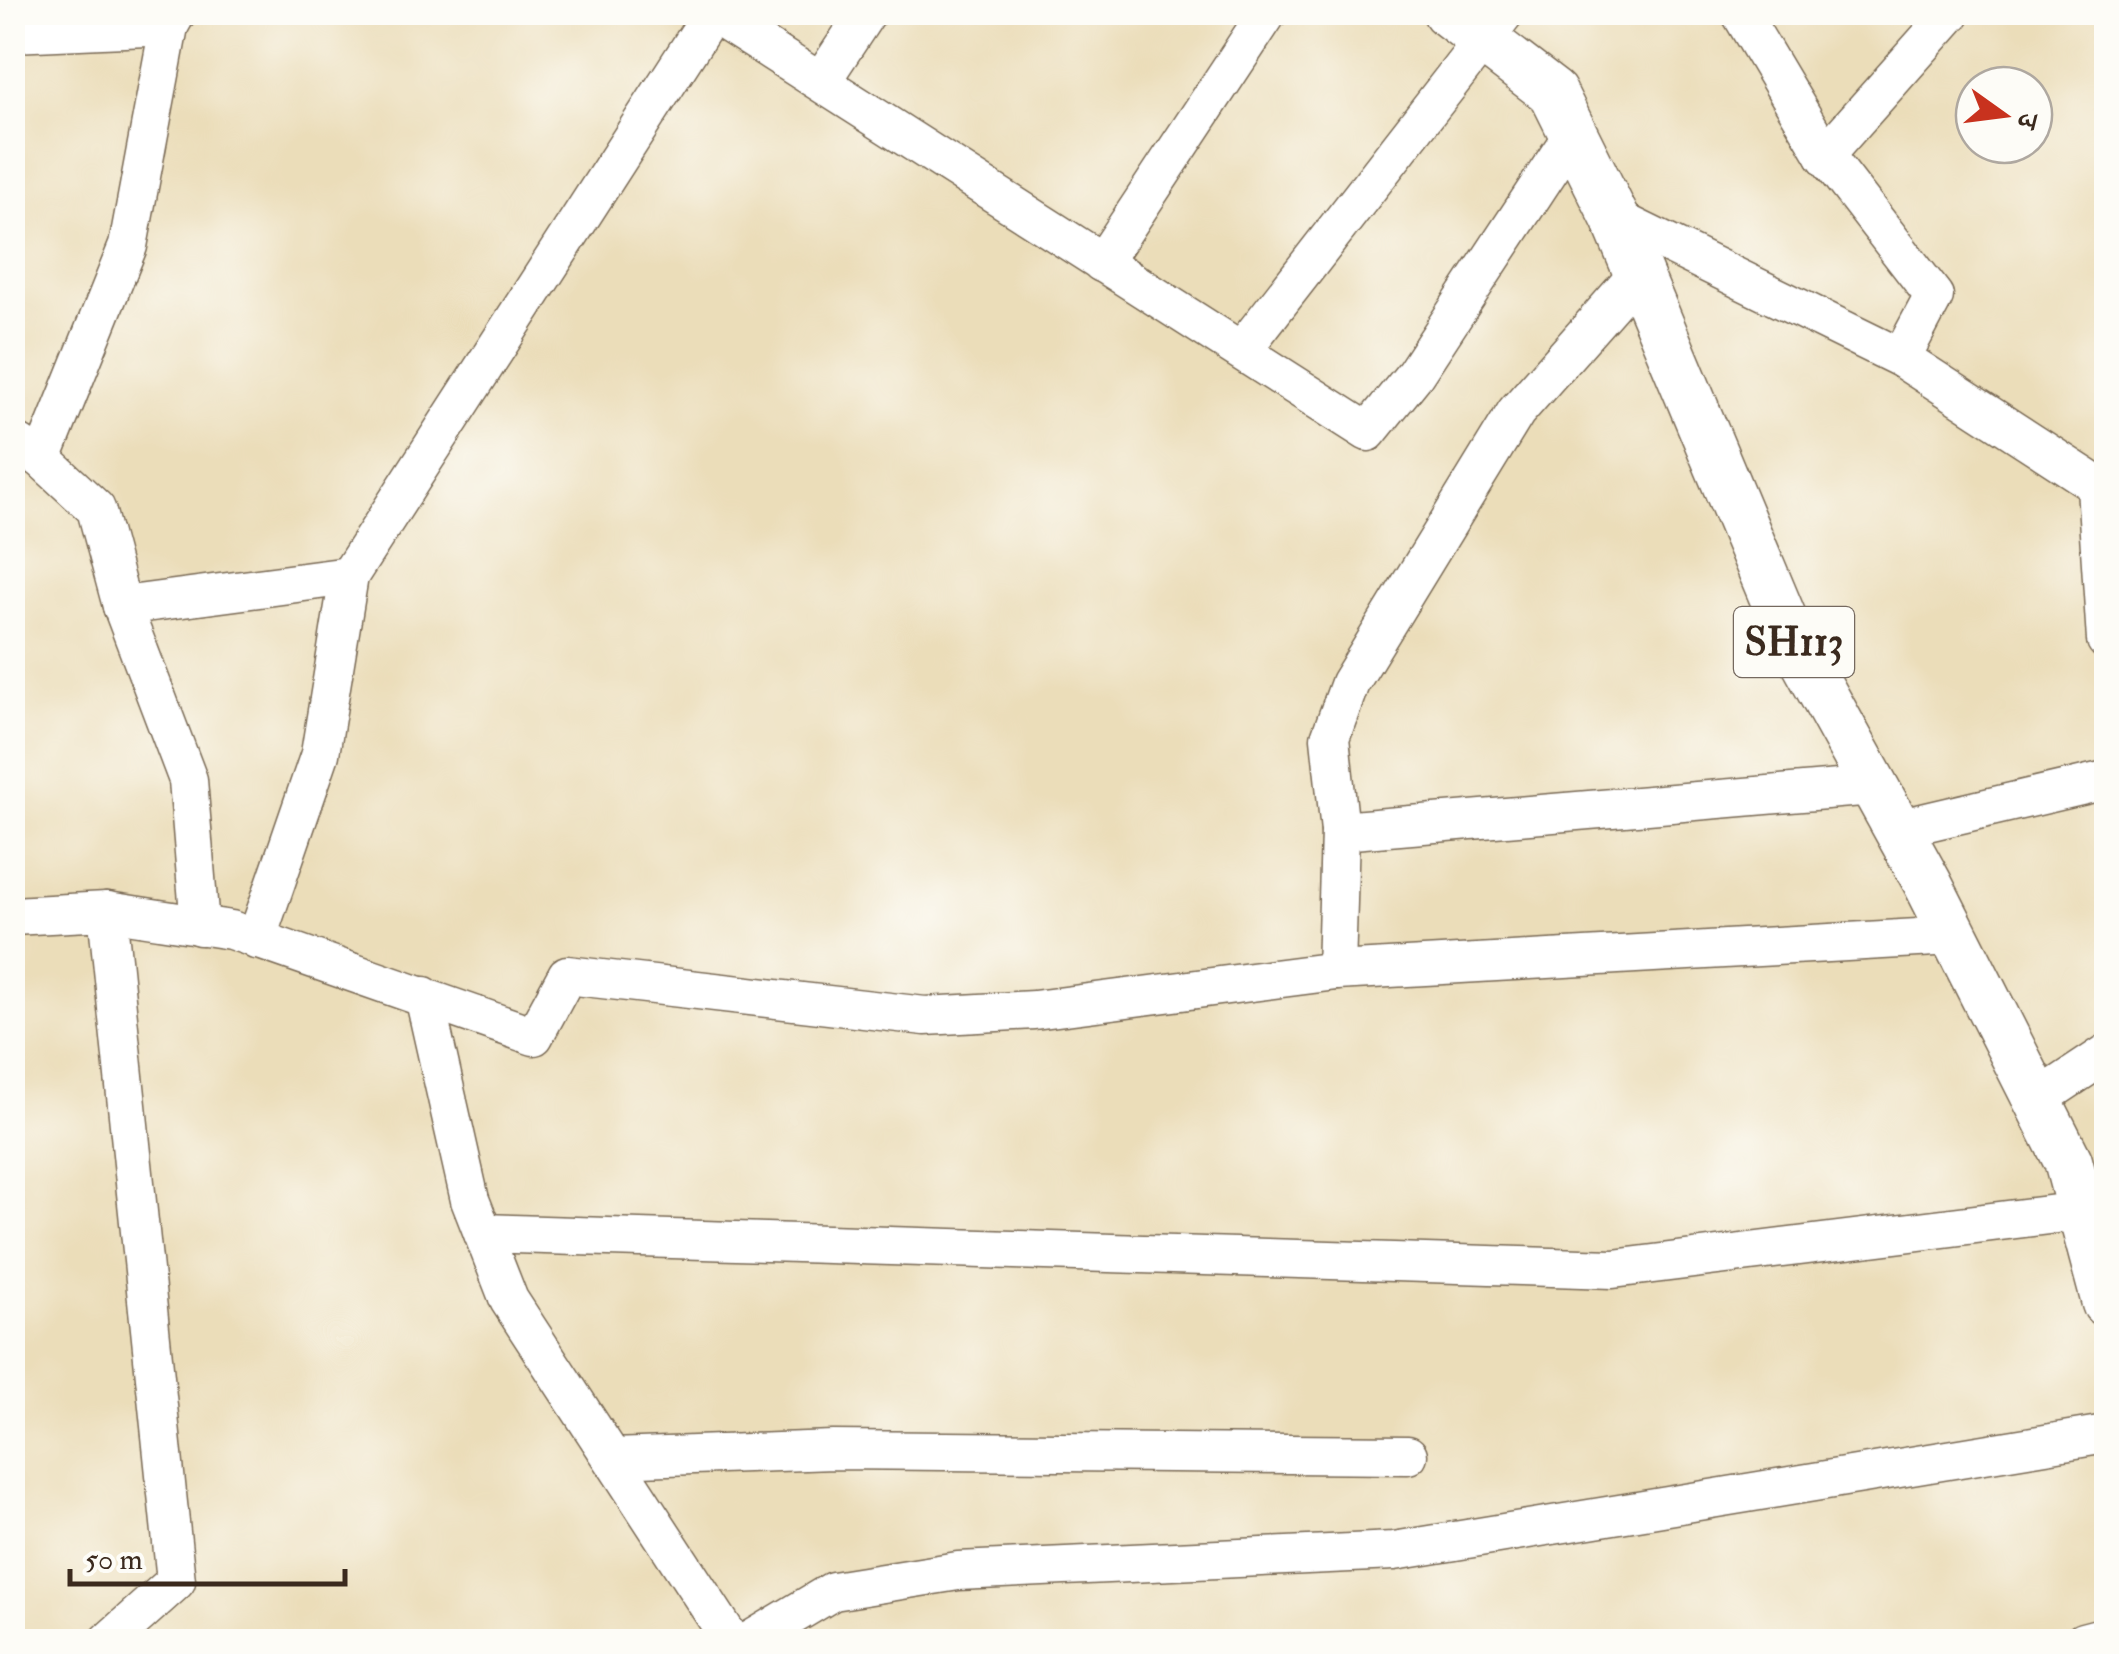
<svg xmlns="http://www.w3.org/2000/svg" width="2119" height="1654" viewBox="0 0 2119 1654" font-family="'IM FELL Double Pica','Noto Serif Devanagari',serif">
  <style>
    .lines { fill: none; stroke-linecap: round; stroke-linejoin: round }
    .minor-casing { stroke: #796954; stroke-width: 41 }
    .major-casing { stroke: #796954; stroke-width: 51 }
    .minor { stroke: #fff; stroke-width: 38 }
    .major { stroke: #fff; stroke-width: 48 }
    .labels { text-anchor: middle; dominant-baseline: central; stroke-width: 8; stroke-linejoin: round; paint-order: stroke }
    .shield { fill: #fdfcf7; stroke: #75695f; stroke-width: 2.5 }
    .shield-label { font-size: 40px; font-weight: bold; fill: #3b2a1e }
  </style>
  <rect width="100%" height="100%" fill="#fdfcf7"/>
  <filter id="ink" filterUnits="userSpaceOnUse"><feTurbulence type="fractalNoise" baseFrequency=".01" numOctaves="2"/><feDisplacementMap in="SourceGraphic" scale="20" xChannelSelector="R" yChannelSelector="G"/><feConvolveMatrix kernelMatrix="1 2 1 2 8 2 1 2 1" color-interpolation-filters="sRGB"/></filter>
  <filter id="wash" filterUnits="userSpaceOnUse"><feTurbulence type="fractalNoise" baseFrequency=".0048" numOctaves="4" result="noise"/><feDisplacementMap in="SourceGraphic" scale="40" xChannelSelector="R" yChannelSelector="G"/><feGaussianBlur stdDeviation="2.25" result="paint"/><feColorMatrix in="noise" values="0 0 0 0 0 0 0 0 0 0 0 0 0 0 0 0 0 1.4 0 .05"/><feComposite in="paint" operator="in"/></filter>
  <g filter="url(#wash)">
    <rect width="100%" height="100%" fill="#ebddb9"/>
  </g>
  <g filter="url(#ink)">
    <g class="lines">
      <!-- minor casing -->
      <g class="minor-casing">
        <g id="minor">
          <path d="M1740,12L1825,155L1934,296L1901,358"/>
          <path d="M712,13L1368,432L1415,374L1573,134"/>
          <path d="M12,33L169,26L177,12"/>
          <path d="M822,80L867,12"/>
          <path d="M1825,155L1952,12"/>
          <path d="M1615,218L1901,358L2106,491"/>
          <path d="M1102,263L1268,12"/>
          <path d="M1242,350L1505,12"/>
          <path d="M12,440L42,459L96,509L122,606"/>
          <path d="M42,459L128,246L169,26"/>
          <path d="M2096,487L2106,640"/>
          <path d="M1897,829L2106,780"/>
          <path d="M1340,831L1874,786"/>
          <path d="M107,911L176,1581L108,1642"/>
          <path d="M12,916L107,911L231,930L534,1036L567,975L925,1016L1034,1010L1336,971L1954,936"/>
          <path d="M200,926L188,780L122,606L349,576"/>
          <path d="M256,940L320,754L349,576L713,12"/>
          <path d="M1336,971L1340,831L1330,738L1350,683L1516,412L1638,274"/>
          <path d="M424,996L470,1200L509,1300L732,1642"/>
          <path d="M2037,1100L2106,1054"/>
          <path d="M483,1233L1613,1269L2081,1211"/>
          <path d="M613,1458L833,1450L1408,1455"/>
          <path d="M748,1642L833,1591L958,1571L1394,1551L2106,1434"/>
          <path d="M2083,1642L2106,1636"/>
        </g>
      </g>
      <!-- major casing -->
      <g class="major-casing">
        <path id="major" d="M1447,12L1553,93L1615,218L1786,627L1927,882L2068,1161L2106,1303"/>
      </g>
      <!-- minor -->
      <use href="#minor" class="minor"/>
      <!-- major -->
      <use href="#major" class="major"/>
    </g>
  </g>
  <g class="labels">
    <!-- shield labels -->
    <rect class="shield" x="1734" y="607" width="120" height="70" rx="8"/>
    <g class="shield-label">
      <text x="1794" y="642">SH113</text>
    </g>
  </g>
  <!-- margin -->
  <rect width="2119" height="1654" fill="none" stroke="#fdfcf7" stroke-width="50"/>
  <!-- north arrow -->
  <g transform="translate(2004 115) rotate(104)"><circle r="48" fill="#fdfcf7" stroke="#afa8a0" stroke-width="2.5"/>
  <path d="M0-8L18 38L0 25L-18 38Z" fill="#c8321e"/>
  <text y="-15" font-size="28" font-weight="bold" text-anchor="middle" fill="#3b2a1e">उ</text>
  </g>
  <!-- scale -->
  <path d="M70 1569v15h275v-15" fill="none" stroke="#3b2a1e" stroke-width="5"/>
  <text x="85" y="1569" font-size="30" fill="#3b2a1e" stroke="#fdfcf7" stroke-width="8" paint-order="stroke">50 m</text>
</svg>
